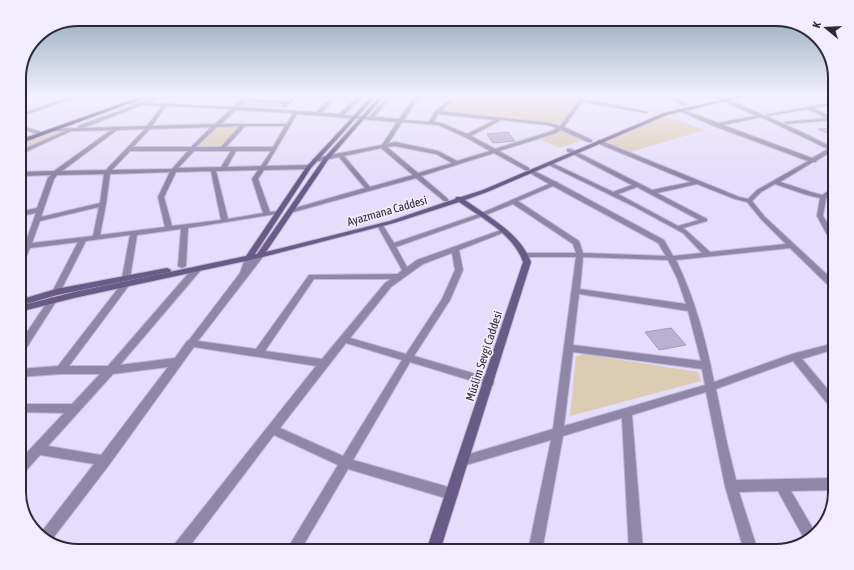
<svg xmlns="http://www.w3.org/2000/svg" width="854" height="570" viewBox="0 0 854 570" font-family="'Asap Condensed',sans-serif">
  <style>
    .green { fill: #dcccb4 }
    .building { fill: #b9b1d2; stroke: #a39bb8 }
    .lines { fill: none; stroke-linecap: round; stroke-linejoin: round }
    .street-casing { stroke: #bfb9d4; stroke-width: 2 }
    .secondary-casing { stroke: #bfb9d4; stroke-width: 2 }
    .primary-casing { stroke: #bfb9d4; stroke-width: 2 }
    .street { fill: #8f87a7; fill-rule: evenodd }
    .secondary { fill: #685b88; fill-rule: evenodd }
    .primary { fill: #4d3c72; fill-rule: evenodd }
    .labels { text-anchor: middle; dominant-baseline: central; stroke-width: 3.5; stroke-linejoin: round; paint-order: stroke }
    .street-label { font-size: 12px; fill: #2c2935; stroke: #f1ecff }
    .rim { fill: none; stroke: #2c2935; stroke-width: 2 }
  </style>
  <rect width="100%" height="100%" fill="#e4ddfc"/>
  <!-- green -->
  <g class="green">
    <path d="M462,95H582L561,124L442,111Z"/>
    <path d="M246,100L283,104L277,108L241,106Z"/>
    <path d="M666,116L705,130L630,152L604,141Z"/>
    <path d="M218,127H239L222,146H199Z"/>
    <path d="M57,131L63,132L19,152V144Z"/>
    <path d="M562,131L582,140L560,148L540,139Z"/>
    <path d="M584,354L698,372L701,381L570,416L576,357Z"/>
  </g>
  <!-- building -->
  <g class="building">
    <path d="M835,128V137L818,129Z"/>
    <path d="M508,132L515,141L493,143L487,134Z"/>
    <path d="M671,328L686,345L659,350L645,332Z"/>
  </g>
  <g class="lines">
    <!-- street casing -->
    <g class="street-casing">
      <g id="street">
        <path d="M78,95H83L19,117V114Z"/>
        <path d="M162,95H167L149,103L233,107C239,102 244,94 251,95L248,98L287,102L297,95H301L284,107L282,106L284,104L246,101L238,107L316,112L335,95H339L321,113L339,114L360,95H364L344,115L369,117L389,95H393L374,117L399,119L416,95H420L404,120L429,122L435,111L456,95H460L441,111L549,123L560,126L583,95H587L584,99L648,112L646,113L582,102L564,127L592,140V142H588L561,130L556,133L499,151L529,168V170H525L494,153L421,176L448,199V201H444L416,178L290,213L288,212V210L365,188L339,157L315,162L312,160L315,158L382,145L397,122L297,114L266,166L309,165L312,167L309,169L264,170L258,179L270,212L282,211V213L188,228L186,266L182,268L178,266L181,229L137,235L130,278L126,281L122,278L130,235L86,241L60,292L59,294H53L52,292L78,242L30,248L23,264L19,266V256L23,249H19V245L25,244L36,213L19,216V212L37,208L48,178L51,175L19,176V172L54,171L111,130L71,131L19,155V151L65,131H52L50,130V129L78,128V126L135,105L126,104V102H141ZM142,105L162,106L147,126L83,128ZM167,106L231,109L215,124L152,126L163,110ZM236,110L293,113L287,124H221ZM438,114L495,120L467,134L441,123L434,122ZM501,120L548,125L557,128L552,131L495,149L471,136ZM402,122L438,125L465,137L490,151L457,161L438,151L395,142L388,144ZM240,126L221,147H196L217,127ZM245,126H285L273,147H226ZM211,127L191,147H133L150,129ZM145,129L106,170L62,171L117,130ZM395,146L436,154L452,163L418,173L387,147ZM381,148L413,175L370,187L344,156ZM130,151H188L172,169L112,170ZM194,151H231L221,167L178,168ZM236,151H271L261,166L227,167ZM258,170L252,179L263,213L228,219L216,171ZM211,171L221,220L172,226L164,197L176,172ZM170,172L158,197L165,227L100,235L106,204L110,174ZM104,174L100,203L41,217L54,179L57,175ZM99,207L93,236L32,243L40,221Z"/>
        <path d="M663,95H668L688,105L684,106Z"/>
        <path d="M809,95H816L835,98V100Z"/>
        <path d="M723,99H727L806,134L831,147L834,150L816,161V162H813L780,182L811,192L822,195L835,187V192L826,198L823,216L835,236V244L831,242L817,216L820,198L807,195L775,184L761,192L752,201L765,217L835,282V290L832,289L790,248L676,260C695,299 706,340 714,382L792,354L835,343V349L802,359L835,398V409L831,408L793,361L716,389L727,443L736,480L835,478V490L791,491L816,534L806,542L778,491L739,492L758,551H744L725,486L706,392L632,415L643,551H629L622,418L563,436L542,551H528L551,440L463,466L459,465L457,461L459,457L463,456L553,429L576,257H525L521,255L525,253H576L573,244L513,204L483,216L396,247L407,267L417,260L501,230H505L506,231L505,232L459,250L463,270L450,300L414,356L493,379L494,382L493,385L489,386L410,362L353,460L452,488L456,490L458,494L456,498L452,500L348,469L300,551H286L338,465L274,435L186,551H171L173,546L316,366L194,347L109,465L50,542L45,541L39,535L94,464L40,455L23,474L19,476V461L64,413L19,412V404H72L100,374H61L19,377V369L58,366L123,282H129L130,284L69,366H108L194,267H200L201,269L200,271L120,365L175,358L187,341L189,340L240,273L246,256H252V259L256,254H259L263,256L262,258L198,341L256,349L309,275L398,274L402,270L377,225L378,224H382L394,243L479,214L549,184L530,173L529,172L532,170L554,181L557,182L558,183L664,240L673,256L702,253L683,233L635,207L547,164L552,163L613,192L632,185L567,151V149H571L652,190L691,182L597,143L596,142L599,140L739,197L748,199L757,190L808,161L714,126L677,110L681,109L718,123L756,116L723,101ZM761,117L828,149L812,158L723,125ZM697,184L735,199L747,202L761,219L786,244L710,252L687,231L683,228L707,221V219L657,193ZM553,186L658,243L666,256L583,253L579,241L518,201ZM637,187L699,220L678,226L618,194ZM452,253L455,270L442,299L406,354L350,338L391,287L423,264ZM583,257L668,260L677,278L686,304L580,289ZM314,279H391L385,283L322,359L265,351ZM579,294L688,311L701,361L573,345ZM346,343L402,360L343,456L280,428ZM573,352L702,369L705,385L564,426ZM168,367L101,455L48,446L113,374Z"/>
        <path d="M835,102V104L813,108L833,117L834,119L832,120L786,124L784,123L786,122L827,118L807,109L767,116L765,115Z"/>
        <path d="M19,125L44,133L45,134L40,135L19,128Z"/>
        <path d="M53,297L57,300L22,355L19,356V344L50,298Z"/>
      </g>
    </g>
    <!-- secondary casing -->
    <g class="secondary-casing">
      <g id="secondary">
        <path d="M19,95H26L19,97Z"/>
        <path d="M373,95H377L311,168L255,254H257L324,158L381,95H385L328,160L266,252L390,221L455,199L456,197H461L483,190L664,113L721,100L711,95C717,95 722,99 728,99C736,98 743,94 751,95L667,115L487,192L465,200C489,217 520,233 531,262L440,551H426L523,262C513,234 482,218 459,202L394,223L259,258L74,298L19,312V306L74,292L246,256L307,166Z"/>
        <path d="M167,268L171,270L170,272L57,295L19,306V300L56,289Z"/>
      </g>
    </g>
    <!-- primary casing -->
    <g class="primary-casing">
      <path id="primary" d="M145,95H152L19,144V140Z"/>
    </g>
    <!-- street -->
    <use href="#street" class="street"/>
    <!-- secondary -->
    <use href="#secondary" class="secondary"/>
    <!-- primary -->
    <use href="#primary" class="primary"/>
  </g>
  <!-- sky -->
  <linearGradient id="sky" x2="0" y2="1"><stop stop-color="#89a3b6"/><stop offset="0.55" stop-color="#f3f0fe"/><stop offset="1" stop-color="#f3f0fe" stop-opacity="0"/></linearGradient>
  <rect width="854" height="174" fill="url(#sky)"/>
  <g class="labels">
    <!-- street labels -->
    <g class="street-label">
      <text transform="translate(387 211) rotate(-16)">Ayazmana Caddesi</text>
      <text transform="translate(484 356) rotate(-72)">Müslim Sevgi Caddesi</text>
    </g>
  </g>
  <!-- crop -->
  <path d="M0 0H854V570H0ZM78 26H776A52 52 0 0 1 828 78V492A52 52 0 0 1 776 544H78A52 52 0 0 1 26 492V78A52 52 0 0 1 78 26Z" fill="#f1ecff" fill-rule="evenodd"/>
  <path class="rim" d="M78 26H776A52 52 0 0 1 828 78V492A52 52 0 0 1 776 544H78A52 52 0 0 1 26 492V78A52 52 0 0 1 78 26Z"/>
  <!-- north arrow -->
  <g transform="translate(826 28) rotate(288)" stroke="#f1ecff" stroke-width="3" paint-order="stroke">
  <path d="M0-3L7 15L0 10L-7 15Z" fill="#2c2935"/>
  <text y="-6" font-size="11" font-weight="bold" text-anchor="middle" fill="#2c2935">K</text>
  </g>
</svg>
